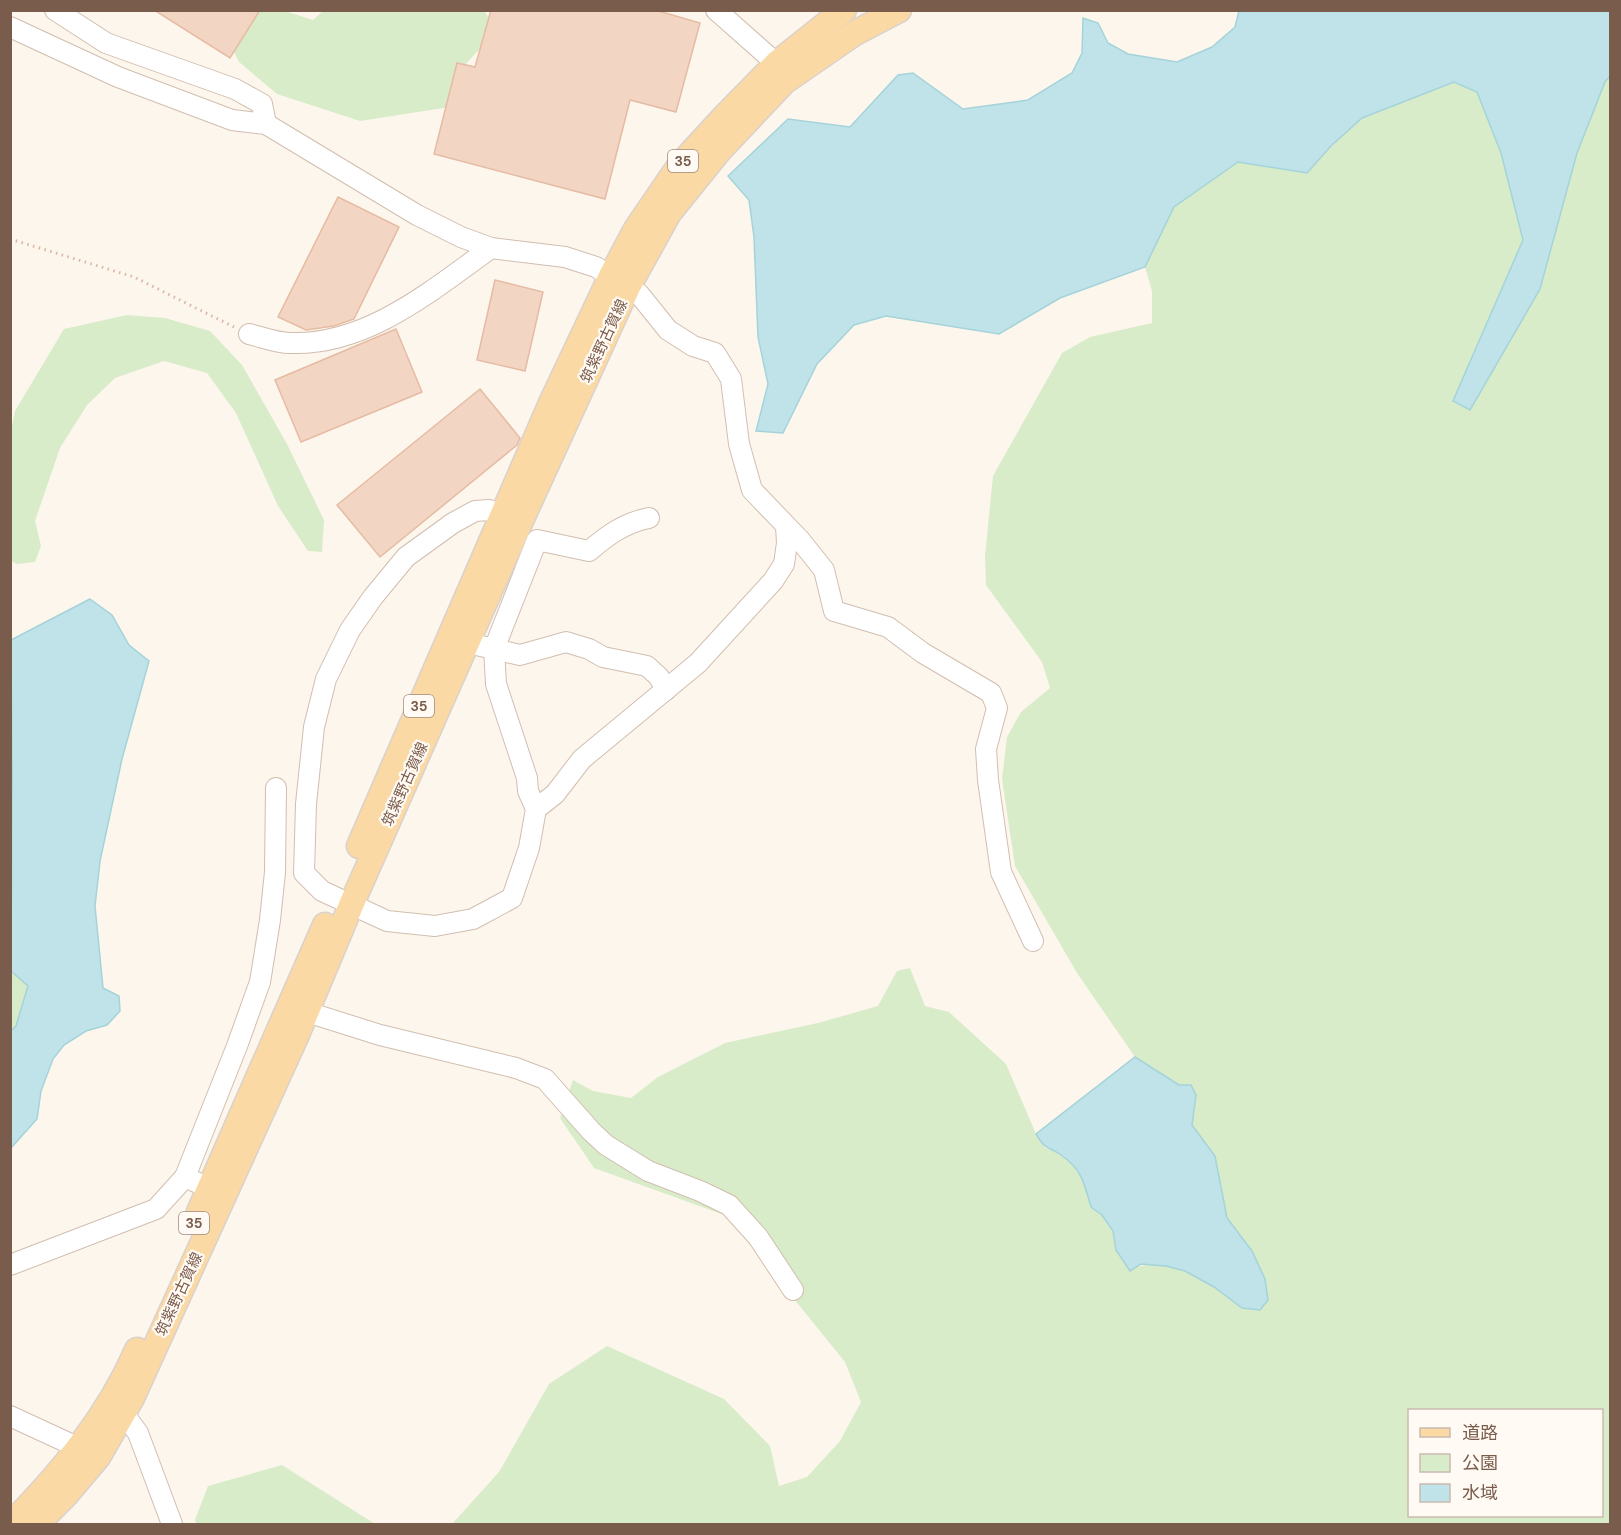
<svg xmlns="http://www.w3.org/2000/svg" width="1621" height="1535" viewBox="0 0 1621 1535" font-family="'DM Sans','Noto Sans JP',sans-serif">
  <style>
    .green { fill: #d8ecc9; fill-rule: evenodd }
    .water { fill: #bfe3e8; stroke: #a5d3da; stroke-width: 1.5 }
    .building { fill: #f3d5c3; stroke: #e6bba3; stroke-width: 1.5 }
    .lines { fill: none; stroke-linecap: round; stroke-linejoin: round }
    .minor-casing { stroke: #d1beb0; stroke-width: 22 }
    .major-casing { stroke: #dad1cd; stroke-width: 27 }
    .path { stroke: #d9b8a5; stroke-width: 3; stroke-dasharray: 1.5 4.5; stroke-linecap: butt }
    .minor { stroke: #fff; stroke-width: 20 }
    .major { stroke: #fbd9a5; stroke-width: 24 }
    .labels { text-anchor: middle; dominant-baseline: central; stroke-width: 4.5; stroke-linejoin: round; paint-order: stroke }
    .shield { fill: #fffaf3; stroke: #a28b7f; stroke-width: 1.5 }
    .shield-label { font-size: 14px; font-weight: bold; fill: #7a5c4d }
    .street-label { font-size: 15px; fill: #7a5c4d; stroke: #fffaf3 }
  </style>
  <rect width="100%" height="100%" fill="#fdf6ec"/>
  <!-- green -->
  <g class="green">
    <path d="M254,10L285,11L313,20L323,11H484L498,29L462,68L450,107L360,121L277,94L239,62L231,46Z"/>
    <path d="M1610,76V1524H452L499,1472L549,1384L607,1346L724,1399L770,1446L779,1486L807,1477L840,1441L861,1402L845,1362L727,1216L594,1168L560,1118L573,1080L593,1091L631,1098L658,1077L725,1043L818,1023L878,1006L897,971L910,968L925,1006L949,1012L1006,1064L1036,1134L1045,1148L1059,1153L1074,1165L1083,1178L1091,1207L1102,1215L1113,1231L1116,1250L1130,1271C1155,1255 1192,1272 1214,1287C1223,1293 1231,1302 1241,1307C1246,1309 1254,1309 1260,1310L1268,1300L1265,1279L1252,1251L1227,1218L1215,1156L1192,1125L1196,1095L1135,1057L1077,973L1015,866L1002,779L1007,737L1021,712L1050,688L1042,662L986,585L985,556L993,476L1062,353L1090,337L1152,323V291L1145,267L1174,207L1238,162L1307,173L1331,146L1362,118L1454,82L1477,92L1501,153L1523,240L1453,401L1577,153L1605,82ZM1410,1410H1602V1516H1410Z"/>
    <path d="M127,315L165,318L210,331L242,365L287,444L324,520L322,552L308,551L278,506L236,413L207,373L164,361L115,378L87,405L60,448L35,521L41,546L35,562L17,564L11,561L10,437L15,411L64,329Z"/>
    <path d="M10,971L28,986L16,1026L11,1031Z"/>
    <path d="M282,1465L375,1524H197L195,1520L208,1486Z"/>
  </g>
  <!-- water -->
  <g class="water">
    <path d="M1239,11H1610V76L1605,82L1577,153L1540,289L1470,410L1453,401L1523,240L1501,153L1477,92L1454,82L1362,118L1331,146L1307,173L1238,162L1174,207L1145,267L1060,298L999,334L886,316L854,325L817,364L783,433L756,431L768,384L758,337L754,237L749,200L728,176L788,119L850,127L898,75L913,73L963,109L1028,100L1072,73L1082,53L1083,18L1098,23L1108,43L1128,54L1177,62L1212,47L1235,27Z"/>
    <path d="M90,599L112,615L129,645L149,661L122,759L100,861L95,906L103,988L119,996L120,1011L107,1025L86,1031L64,1045L53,1059L41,1091L37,1119L11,1148V1031L16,1026L28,986L11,971L12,774L11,640Z"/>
    <path d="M1135,1057L1179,1085H1191L1196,1095L1192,1125L1215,1156L1227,1218L1252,1251L1265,1279L1268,1300L1260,1310L1242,1308L1214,1287L1185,1271L1166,1266L1141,1264L1130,1271L1116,1250L1113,1231L1102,1215L1091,1207C1084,1184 1083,1170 1061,1155C1047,1145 1047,1152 1036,1134Z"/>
  </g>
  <!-- building -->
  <g class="building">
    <path d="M154,10H260L230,58Z"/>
    <path d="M491,10H655L700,23L676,112L630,100L605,199L434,154L457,63L475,67Z"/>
    <path d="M338,197L399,227L354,319L334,326L306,330L278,317Z"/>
    <path d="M495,280L543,292L525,371L477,360Z"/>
    <path d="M396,329L422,392L301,442L275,380Z"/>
    <path d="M480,389L520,438L517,445L380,557L337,505Z"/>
  </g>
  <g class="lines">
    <!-- minor casing -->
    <g class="minor-casing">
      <g id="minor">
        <path d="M55,10L106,43L235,89L262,104L266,124"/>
        <path d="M716,10L786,72"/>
        <path d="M10,27L118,77L232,120L266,124L417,215L461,237L491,248L565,257L596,267L639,294L668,330L693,346L715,353L731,379L739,444L752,490L800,540L824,570L834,611L888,627L923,653L991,693L997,708L986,749L988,780L1001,872L1033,941"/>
        <path d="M249,334C262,337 276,343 290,343C367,346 432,290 491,248"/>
        <path d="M514,521L489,510L475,511L453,523L406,557L373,597L350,630L326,679L314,727L306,804L304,873L322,891L387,921L435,926L473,919L512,898L529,848L536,809L528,791L527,778L496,684L494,649L537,540L589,551C608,535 624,523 649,518"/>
        <path d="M468,643L520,655L566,642L589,649L603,657L647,666L659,677L666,690"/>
        <path d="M536,809L555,794L582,759L698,663L773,581L784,564L787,543L786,526"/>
        <path d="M307,1012L380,1035L516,1068L545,1079L591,1131L606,1145L648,1171L700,1191L729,1205L758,1237L793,1290"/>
        <path d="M185,1177L237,1046L260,982L270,920L275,872L276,788"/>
        <path d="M10,1265L156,1209L185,1177L222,1194"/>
        <path d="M112,1407L124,1414L138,1433L172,1524"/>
        <path d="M10,1416L90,1453"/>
      </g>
    </g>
    <!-- major casing -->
    <g class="major-casing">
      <g id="major">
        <path d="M359,846L551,403L611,276L636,229L679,166L725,116L777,63L844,10"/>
        <path d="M199,1212L325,925"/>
        <path d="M11,1524C61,1473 108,1417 137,1350"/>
        <path d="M37,1524L65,1496L98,1457L132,1398L296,1037L352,903L520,523L628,287L669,213L719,151L784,82L855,33L899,10"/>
      </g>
    </g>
    <!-- path -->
    <path class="path" d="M10,239L134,277L234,327"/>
    <!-- minor -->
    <use href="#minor" class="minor"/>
    <!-- major -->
    <use href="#major" class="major"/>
  </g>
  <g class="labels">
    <!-- shield labels -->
    <g class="shield">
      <rect x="668" y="150" width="30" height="22" rx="4.5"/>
      <rect x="404" y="695" width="30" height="22" rx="4.5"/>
      <rect x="179" y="1212" width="30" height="22" rx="4.5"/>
    </g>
    <g class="shield-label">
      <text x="683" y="161">35</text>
      <text x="419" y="706">35</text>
      <text x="194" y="1223">35</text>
    </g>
    <!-- street labels -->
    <g class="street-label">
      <text transform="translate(604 341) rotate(-65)">筑紫野古賀線</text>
      <text transform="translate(405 784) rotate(-66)">筑紫野古賀線</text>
      <text transform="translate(179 1294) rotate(-65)">筑紫野古賀線</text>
    </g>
  </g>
  <!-- border -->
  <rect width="1621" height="1535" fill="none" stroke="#7a5c4d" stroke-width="24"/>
  <!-- legend -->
  <rect x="1408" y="1409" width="195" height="108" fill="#fffaf3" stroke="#cabbb1" stroke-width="1.5"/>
  <rect x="1420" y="1428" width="30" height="9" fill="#fbd9a5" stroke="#cabbb1" stroke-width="1.5"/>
  <text x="1462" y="1439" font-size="18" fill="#7a5c4d">道路</text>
  <rect x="1420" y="1454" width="30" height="18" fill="#d8ecc9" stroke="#cabbb1" stroke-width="1.5"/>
  <text x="1462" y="1469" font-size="18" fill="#7a5c4d">公園</text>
  <rect x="1420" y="1484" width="30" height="18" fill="#bfe3e8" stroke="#cabbb1" stroke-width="1.5"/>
  <text x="1462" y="1499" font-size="18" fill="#7a5c4d">水域</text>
</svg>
